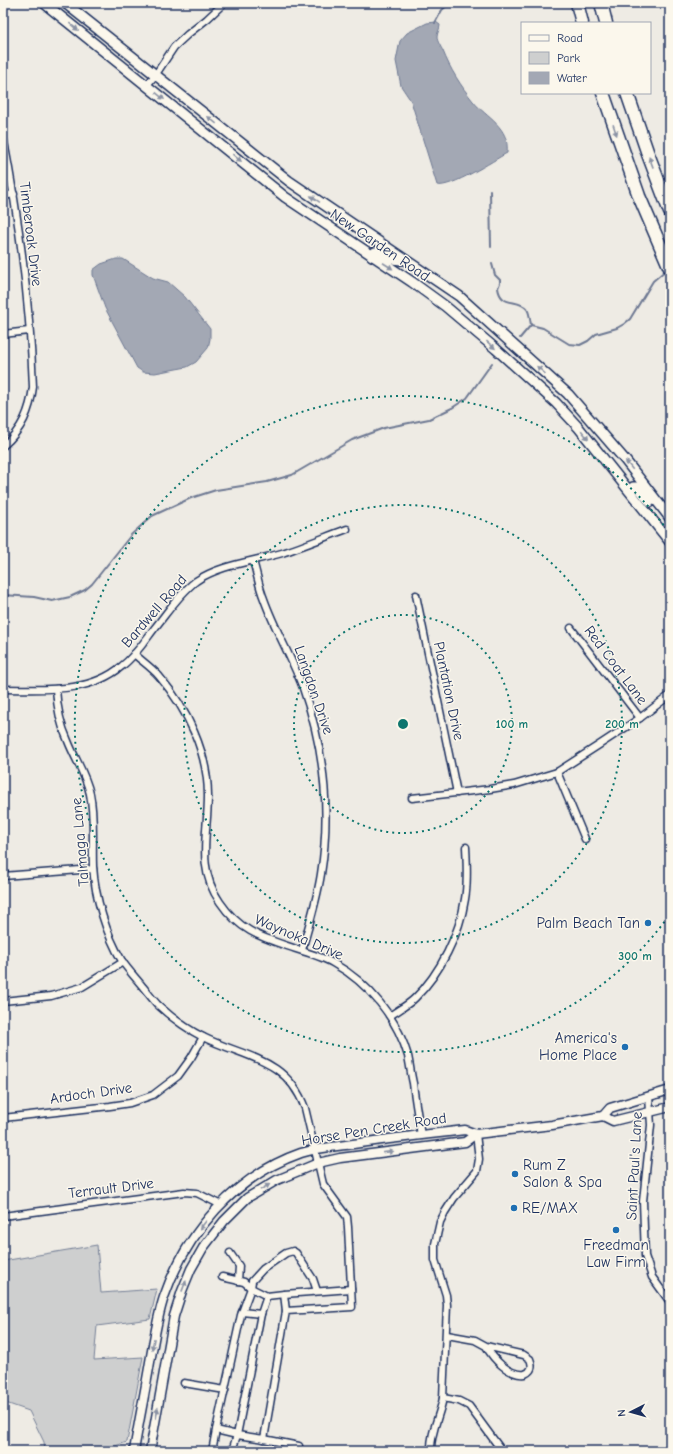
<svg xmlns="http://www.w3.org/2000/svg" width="673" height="1454" viewBox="0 0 673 1454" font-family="'Comic Neue',sans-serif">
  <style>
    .green { fill: #cecfcf; stroke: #747f96 }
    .water { fill: #a3a8b4; stroke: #6d7892 }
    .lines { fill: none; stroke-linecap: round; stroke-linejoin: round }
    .stream { stroke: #6d7892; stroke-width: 2 }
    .minor-casing { stroke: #1b2f5e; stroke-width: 9 }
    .tertiary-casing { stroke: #1b2f5e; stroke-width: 11 }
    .secondary-casing { stroke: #1b2f5e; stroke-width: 12 }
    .motorway-casing { stroke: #1b2f5e; stroke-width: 15 }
    .minor { stroke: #fbf7ec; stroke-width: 6 }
    .tertiary { stroke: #fbf7ec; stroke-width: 8 }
    .secondary { stroke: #fbf7ec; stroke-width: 9 }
    .motorway { stroke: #fbf7ec; stroke-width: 12 }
    .oneway { fill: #8b93a5 }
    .ring { fill: none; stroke: #0f766e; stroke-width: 2; stroke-dasharray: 2 4 }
    .poi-dot { fill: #1f6fb2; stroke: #fbf7ec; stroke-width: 1.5 }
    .labels { text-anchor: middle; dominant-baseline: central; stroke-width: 3; stroke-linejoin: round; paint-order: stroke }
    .street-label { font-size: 15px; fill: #1b2f5e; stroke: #fbf7ec }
    .poi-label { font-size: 15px; fill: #1b2f5e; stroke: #fbf7ec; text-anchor: end }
    .centre { fill: #0f766e; stroke: #fbf7ec; stroke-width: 2 }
    .ring-label { font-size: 12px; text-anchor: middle; font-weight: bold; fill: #0f766e; stroke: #fbf7ec; stroke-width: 3; stroke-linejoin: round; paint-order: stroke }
  </style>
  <rect width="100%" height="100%" fill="#eeebe4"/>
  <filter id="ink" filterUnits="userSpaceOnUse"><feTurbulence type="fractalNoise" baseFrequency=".025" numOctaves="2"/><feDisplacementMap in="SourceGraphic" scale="8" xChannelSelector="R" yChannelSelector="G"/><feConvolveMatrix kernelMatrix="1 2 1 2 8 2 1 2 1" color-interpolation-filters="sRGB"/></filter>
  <g filter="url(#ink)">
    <!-- green -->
    <path class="green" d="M97,1245L101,1293L157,1289L150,1319L97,1326L94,1360L143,1357L127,1442L100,1451H45L44,1442L29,1411L3,1402V1261Z"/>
    <!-- water -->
    <g class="water">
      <path d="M436,22L440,25C440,29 437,33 437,37C437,41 441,47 443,51C450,69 461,86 473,101C486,118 510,126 507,153C494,160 450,189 437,185L411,101L401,86L396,61L400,41L407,33L427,23Z"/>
      <path d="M116,259H123L153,278L168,282L185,297L210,329V339L208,348L196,362L187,367L155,373L143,372L137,368L105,308L93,275V270L101,264Z"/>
    </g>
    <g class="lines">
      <!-- stream -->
      <g class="stream">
        <path d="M435,23L442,10L450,3"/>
        <path d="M490,190L491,247"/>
        <path d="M492,264L495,275L500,280V283L498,288C501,308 518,298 527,309C530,314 530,320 531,325"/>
        <path d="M531,325L543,328L569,344L580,345L588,341L596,334L617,328L624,324L630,319L653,281L666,270"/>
        <path d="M520,338L531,325"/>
        <path d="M3,595L34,597L52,601L70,597L85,590L92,584L131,535L152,516L191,498L216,490L267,482L292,475L352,440L384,428L429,419L452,408L467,398L492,363"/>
      </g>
      <!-- minor casing -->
      <g class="minor-casing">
        <g id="minor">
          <path d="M147,85L156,74L174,47L188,34L207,19L224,3"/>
          <path d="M3,136C19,219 30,303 33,387C30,411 22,430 3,446"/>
          <path d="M3,196L14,194"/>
          <path d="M3,334L29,331"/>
          <path d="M253,561C257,574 259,587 264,599C275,630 292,658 303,688C324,748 331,811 321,874C317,900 309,925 302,950"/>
          <path d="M416,595L457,793"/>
          <path d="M571,628L640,718"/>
          <path d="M134,654C142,661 152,668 159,676C187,709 208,752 208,796C208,834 196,868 220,902C241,933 264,938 296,949C309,953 322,957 333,963C369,983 397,1018 408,1056C410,1065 411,1075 413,1083C415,1101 418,1118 421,1135"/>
          <path d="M3,689C44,689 89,694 122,666C135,656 144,642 154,629C167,613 179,594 196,581C219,565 255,561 282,553C304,546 325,537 347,529"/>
          <path d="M56,689C57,707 60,724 68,741C75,759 86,775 90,794C95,818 92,842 93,866C95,898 106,934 122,961C128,970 136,978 143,987C148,993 153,1000 158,1005C171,1017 187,1029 203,1037C245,1058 286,1057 305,1108L323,1184L347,1217L348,1227L352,1307L286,1311L264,1439L237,1435L232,1451"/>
          <path d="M557,772L585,839"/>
          <path d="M412,798L490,789L514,785L557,772L599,745L640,718L670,695"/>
          <path d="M3,876L93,869"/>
          <path d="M3,1001L51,996L82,987L123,962"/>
          <path d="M390,1016C398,1010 408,1005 415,998C440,974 460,933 465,899C468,882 467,864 466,847"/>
          <path d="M649,1097L651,1125L643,1201L645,1256L652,1277L670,1302"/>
          <path d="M3,1118L110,1106L130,1103L153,1095L178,1076L191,1058L203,1037"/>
          <path d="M3,1216L184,1192L197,1193L221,1205"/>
          <path d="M230,1253L239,1266L238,1281"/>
          <path d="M222,1277L244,1282L251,1288L267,1296L284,1294L286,1311"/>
          <path d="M284,1294L351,1289"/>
          <path d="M267,1296L261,1314L237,1435L216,1430L241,1315L251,1288L252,1281L263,1269L286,1253L293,1251L296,1253L313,1279L317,1291"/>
          <path d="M242,1312L261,1314"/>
          <path d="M447,1335L475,1340L486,1346L524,1355L530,1359C533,1366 532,1371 525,1374C509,1376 493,1359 486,1346"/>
          <path d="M184,1383L225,1390"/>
          <path d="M443,1398L459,1401L469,1406L502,1451"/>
          <path d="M264,1439L299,1446"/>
          <path d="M212,1451L216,1430"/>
          <path d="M431,1451C430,1433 440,1415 443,1398L447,1305L446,1295L435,1260V1244L440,1222L445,1212L454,1198L477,1171L479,1159L476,1134"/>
        </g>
      </g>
      <!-- tertiary casing -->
      <g class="tertiary-casing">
        <g id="tertiary">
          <path d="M603,1116L610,1108L670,1090"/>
          <path d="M134,1451C139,1421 145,1392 150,1362C154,1340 157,1318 164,1297C186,1233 235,1176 301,1153C320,1147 341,1146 360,1143C395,1138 430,1134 465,1130L476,1134L552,1125L603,1116L613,1121L670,1107"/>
          <path d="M150,1451L174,1316L182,1291L191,1269L203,1248L224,1221L247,1198L277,1180L318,1163L340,1158L465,1142L476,1134"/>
        </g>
      </g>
      <!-- secondary casing -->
      <g class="secondary-casing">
        <g id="secondary">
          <path d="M44,3L285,197L412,282L445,306L496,349L556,403L579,428L670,542"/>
          <path d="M65,3L289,181L459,296L568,394L625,460L670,518"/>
          <path d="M372,256L375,252L379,251L392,259L401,260"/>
          <path d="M629,490L633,487H638L650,502"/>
        </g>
      </g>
      <!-- motorway casing -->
      <g class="motorway-casing">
        <g id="motorway">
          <path d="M577,3L582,23"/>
          <path d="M601,3L606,23"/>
          <path d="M603,93L639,196L670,268"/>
          <path d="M627,93L648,154L670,212"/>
        </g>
      </g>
      <!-- minor -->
      <use href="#minor" class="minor"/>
      <!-- tertiary -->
      <use href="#tertiary" class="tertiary"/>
      <!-- secondary -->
      <use href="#secondary" class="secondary"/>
      <!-- motorway -->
      <use href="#motorway" class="motorway"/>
    </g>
    <!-- one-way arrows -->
    <defs><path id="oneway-solid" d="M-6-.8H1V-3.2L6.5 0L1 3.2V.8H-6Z"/></defs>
    <g class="oneway">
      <use href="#oneway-solid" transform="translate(74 27) rotate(39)"/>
      <use href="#oneway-solid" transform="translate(160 96) rotate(39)"/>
      <use href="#oneway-solid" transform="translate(212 120) rotate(-141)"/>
      <use href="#oneway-solid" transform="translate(615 130) rotate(71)"/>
      <use href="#oneway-solid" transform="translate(237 158) rotate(39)"/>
      <use href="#oneway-solid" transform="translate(651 162) rotate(-111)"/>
      <use href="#oneway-solid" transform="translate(315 199) rotate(-145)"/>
      <use href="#oneway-solid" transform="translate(388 266) rotate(33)"/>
      <use href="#oneway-solid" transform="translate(491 345) rotate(40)"/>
      <use href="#oneway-solid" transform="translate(541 370) rotate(-138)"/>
      <use href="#oneway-solid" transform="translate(585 435) rotate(51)"/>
      <use href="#oneway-solid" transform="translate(629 465) rotate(-128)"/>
      <use href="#oneway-solid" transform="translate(388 1152) rotate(-7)"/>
      <use href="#oneway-solid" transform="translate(265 1187) rotate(-31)"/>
      <use href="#oneway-solid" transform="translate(203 1225) rotate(128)"/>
      <use href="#oneway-solid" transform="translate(184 1286) rotate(-69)"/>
      <use href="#oneway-solid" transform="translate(153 1344) rotate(101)"/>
      <use href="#oneway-solid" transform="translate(157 1413) rotate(-80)"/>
    </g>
  </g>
  <!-- distance rings -->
  <g class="ring">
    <circle cx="403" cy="724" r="109"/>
    <circle cx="403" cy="724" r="219"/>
    <path d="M668 917A328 328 0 1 1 668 531"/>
  </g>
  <!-- markers -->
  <g class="poi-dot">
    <circle cx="648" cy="923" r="4"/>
    <circle cx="625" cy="1047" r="4"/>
    <circle cx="515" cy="1174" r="4"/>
    <circle cx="514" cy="1208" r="4"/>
    <circle cx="616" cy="1230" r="4"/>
  </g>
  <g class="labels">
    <!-- street labels -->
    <g class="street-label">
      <text transform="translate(31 234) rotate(83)">Timberoak Drive</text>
      <text transform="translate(380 245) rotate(34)">New Garden Road</text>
      <text transform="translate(154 611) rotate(-49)">Bardwell Road</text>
      <text transform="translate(616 665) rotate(53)">Red Coat Lane</text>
      <text transform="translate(314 690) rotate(71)">Langdon Drive</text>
      <text transform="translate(449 691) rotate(78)">Plantation Drive</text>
      <text transform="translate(80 842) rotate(-95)">Talmaga Lane</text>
      <text transform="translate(299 937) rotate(23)">Waynoka Drive</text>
      <text transform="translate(91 1093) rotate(-8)">Ardoch Drive</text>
      <text transform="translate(374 1129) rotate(-9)">Horse Pen Creek Road</text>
      <text transform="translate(634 1166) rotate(-87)">Saint Paul's Lane</text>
      <text transform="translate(111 1188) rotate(-7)">Terrault Drive</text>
    </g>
    <!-- poi labels -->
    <g class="poi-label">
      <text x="640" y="923">Palm Beach Tan</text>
      <text x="617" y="1038">America's<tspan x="617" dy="17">Home Place</tspan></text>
      <text x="523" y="1165" text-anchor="start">Rum Z<tspan x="523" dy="17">Salon &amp; Spa</tspan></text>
      <text x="522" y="1208" text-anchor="start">RE/MAX</text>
      <text x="616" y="1245" text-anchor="middle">Freedman<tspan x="616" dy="17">Law Firm</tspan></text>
    </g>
  </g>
  <circle cx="403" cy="724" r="6" class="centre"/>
  <g class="ring-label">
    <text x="512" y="728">100 m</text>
    <text x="622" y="728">200 m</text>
    <text x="635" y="960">300 m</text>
  </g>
  <!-- margin -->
  <rect width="673" height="1454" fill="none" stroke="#fbf7ec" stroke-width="16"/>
  <rect x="8" y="8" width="657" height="1438" fill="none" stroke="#1b2f5e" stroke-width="1.5" filter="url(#ink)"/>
  <!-- legend -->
  <rect x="521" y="22" width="130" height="72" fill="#fbf7ec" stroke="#a1a7b3"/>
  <rect x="529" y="35" width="20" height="6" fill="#fbf7ec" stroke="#a1a7b3"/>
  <text x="557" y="42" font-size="12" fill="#1b2f5e">Road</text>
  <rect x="529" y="52" width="20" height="12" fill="#cecfcf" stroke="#a1a7b3"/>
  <text x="557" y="62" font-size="12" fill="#1b2f5e">Park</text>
  <rect x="529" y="72" width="20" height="12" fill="#a3a8b4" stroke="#a1a7b3"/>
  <text x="557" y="82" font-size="12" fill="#1b2f5e">Water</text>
  <!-- north arrow -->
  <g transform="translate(631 1412) rotate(264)" stroke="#fbf7ec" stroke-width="3" paint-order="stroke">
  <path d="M0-3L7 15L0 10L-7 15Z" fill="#1b2f5e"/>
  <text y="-6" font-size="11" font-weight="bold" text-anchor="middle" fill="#1b2f5e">N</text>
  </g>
</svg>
